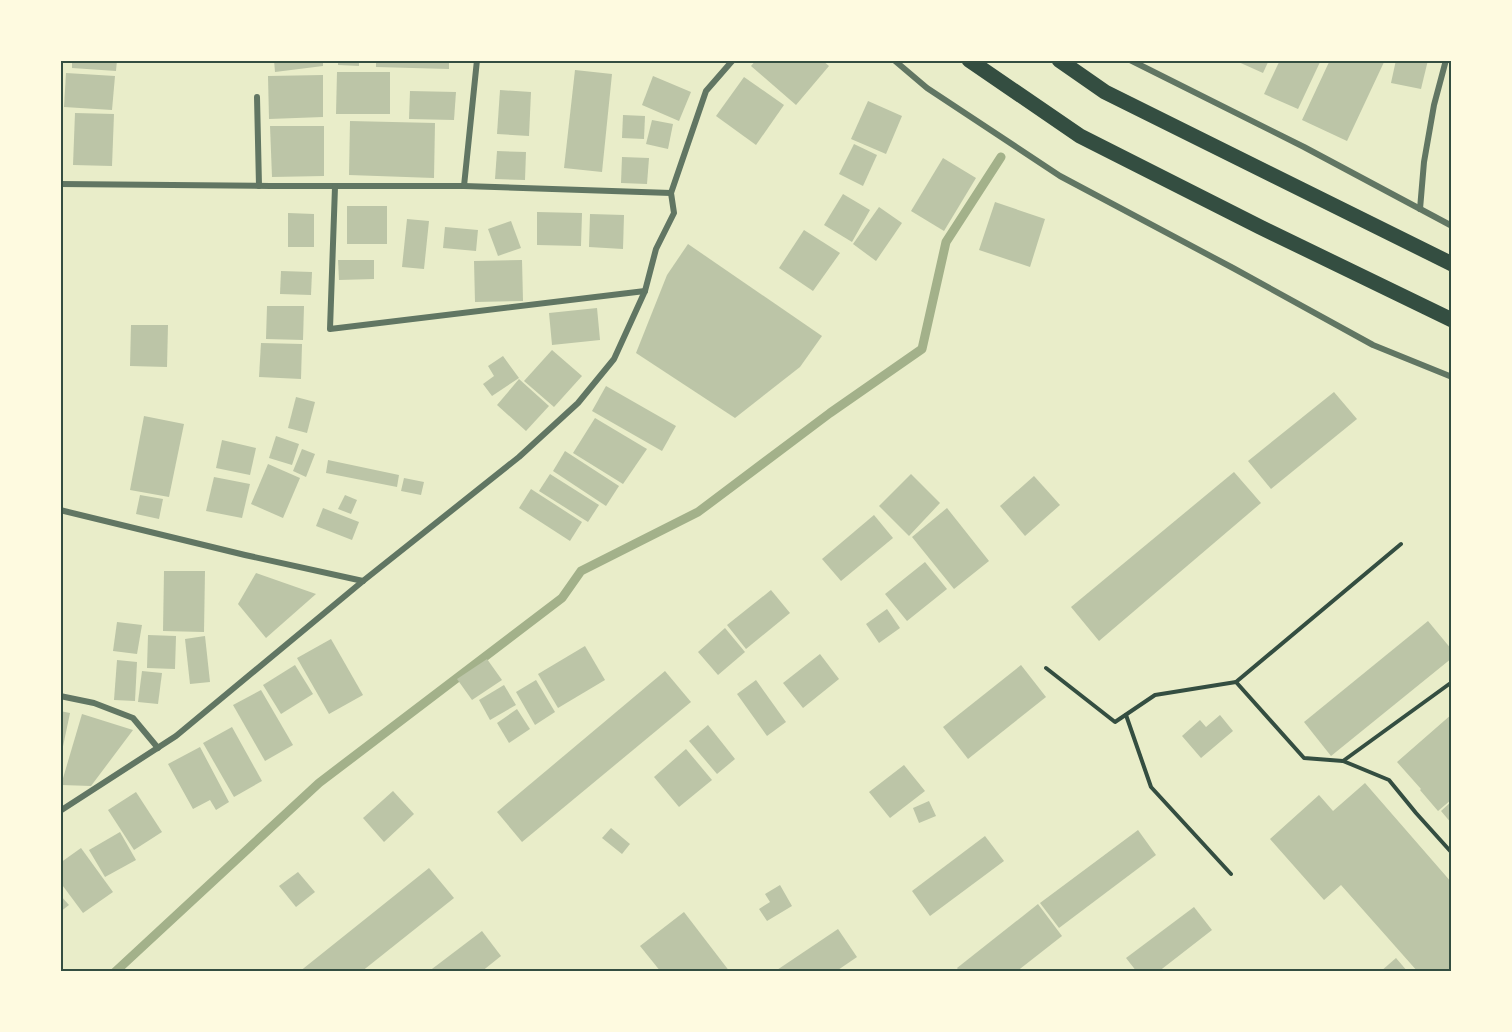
<svg xmlns="http://www.w3.org/2000/svg" width="1512" height="1032" viewBox="0 0 1512 1032" font-family="Bitter,serif">
  <style>
    .lines { fill: none; stroke-linecap: round; stroke-linejoin: round }
    .stream { stroke: #a3b18a; stroke-width: 9 }
    .building { fill: #bcc5a7 }
    .path { stroke: #344e41; stroke-width: 4 }
    .minor { stroke: #617663; stroke-width: 6 }
    .primary { stroke: #344e41; stroke-width: 15 }
    .neatline { fill: none; stroke: #344e41; stroke-width: 2 }
  </style>
  <rect width="100%" height="100%" fill="#e9edc9"/>
  <g class="lines">
    <!-- stream -->
    <path class="stream" d="M115,972L319,783L562,598L581,571L698,512L830,413L922,349L946,242L1001,157"/>
  </g>
  <!-- building -->
  <g class="building">
    <path d="M72,60H117L116,71L72,68Z"/>
    <path d="M274,60H323V66L275,72Z"/>
    <path d="M338,60H359V66L338,65Z"/>
    <path d="M376,60H449V69L376,67Z"/>
    <path d="M756,60H822L829,66L796,105L751,66Z"/>
    <path d="M1234,60H1269L1263,73Z"/>
    <path d="M1280,60H1321L1298,109L1264,94Z"/>
    <path d="M1330,60H1385L1347,141L1302,120Z"/>
    <path d="M1396,60H1428L1421,89L1391,83Z"/>
    <path d="M575,70L612,74L602,172L564,168Z"/>
    <path d="M337,72H390V114H336Z"/>
    <path d="M66,73L115,76L112,110L64,107Z"/>
    <path d="M323,75V117L269,119L268,76Z"/>
    <path d="M653,76L691,92L679,121L642,105Z"/>
    <path d="M744,77L784,105L756,145L716,116Z"/>
    <path d="M500,90L531,92L529,136L497,134Z"/>
    <path d="M410,91L456,92L454,120L409,119Z"/>
    <path d="M868,101L902,116L886,154L851,139Z"/>
    <path d="M75,113L114,114L112,166L73,165Z"/>
    <path d="M623,115L645,116L644,139L622,138Z"/>
    <path d="M652,120L673,124L668,149L646,144Z"/>
    <path d="M350,121L435,123L434,178L349,175Z"/>
    <path d="M270,126H324V176L272,177Z"/>
    <path d="M854,144L877,155L863,186L839,174Z"/>
    <path d="M497,151L526,152L525,180L495,179Z"/>
    <path d="M622,157L649,158L647,184L621,183Z"/>
    <path d="M943,158L976,178L944,231L911,211Z"/>
    <path d="M843,194L870,210L852,242L824,225Z"/>
    <path d="M995,202L1045,219L1030,267L979,250Z"/>
    <rect x="347" y="206" width="40" height="38"/>
    <path d="M879,207L902,223L876,261L853,244Z"/>
    <path d="M537,212L582,213L581,246L537,245Z"/>
    <path d="M288,213L314,214V247H288Z"/>
    <path d="M590,214L624,215L623,249L589,247Z"/>
    <path d="M407,219L429,221L424,269L402,267Z"/>
    <path d="M511,221L521,248L498,256L488,229Z"/>
    <path d="M445,227L478,230L476,251L443,248Z"/>
    <path d="M804,230L840,253L813,291L779,268Z"/>
    <path d="M688,244L822,336L800,367L735,418L636,353L667,275Z"/>
    <path d="M338,260H374V279L339,280Z"/>
    <path d="M522,260L523,301L475,302L474,261Z"/>
    <path d="M281,271L312,272L311,295L280,294Z"/>
    <path d="M267,306H304L303,340L266,339Z"/>
    <path d="M597,308L600,340L552,345L549,313Z"/>
    <path d="M131,325H168L167,367L130,366Z"/>
    <path d="M261,343L302,344L301,379L259,377Z"/>
    <path d="M552,350L582,376L554,407L524,381Z"/>
    <path d="M503,356L519,378L492,396L483,384L494,376L488,366Z"/>
    <path d="M519,379L549,406L526,431L497,405Z"/>
    <path d="M606,386L676,426L662,451L592,411Z"/>
    <path d="M1334,392L1357,419L1271,489L1248,461Z"/>
    <path d="M296,397L315,402L307,433L288,428Z"/>
    <rect x="60" y="406" width="3" height="61"/>
    <path d="M144,416L184,424L169,497L130,490Z"/>
    <path d="M595,418L647,449L623,484L573,453Z"/>
    <path d="M276,436L299,444L292,465L269,458Z"/>
    <path d="M222,440L256,448L250,475L216,468Z"/>
    <path d="M302,449L315,454L306,477L293,471Z"/>
    <path d="M565,451L619,486L606,506L553,471Z"/>
    <path d="M328,460L399,475L397,487L326,473Z"/>
    <path d="M268,464L300,478L283,518L251,504Z"/>
    <path d="M1234,472L1261,503L1099,641L1071,607Z"/>
    <path d="M550,474L599,505L588,522L539,491Z"/>
    <path d="M911,474L940,503L909,536L879,506Z"/>
    <path d="M1034,476L1060,505L1025,536L1000,506Z"/>
    <path d="M214,477L250,484L242,518L206,511Z"/>
    <path d="M404,478L424,482L421,495L401,491Z"/>
    <path d="M531,489L582,522L570,541L519,508Z"/>
    <path d="M140,495L163,499L159,519L136,514Z"/>
    <path d="M345,495L357,500L351,514L338,509Z"/>
    <path d="M323,508L359,522L352,540L316,526Z"/>
    <path d="M947,508L989,561L954,589L912,537Z"/>
    <path d="M874,515L893,538L841,581L822,559Z"/>
    <path d="M925,562L947,589L907,621L885,594Z"/>
    <path d="M164,571H205L204,632L163,631Z"/>
    <path d="M256,573L316,594L266,638L238,604Z"/>
    <path d="M771,590L790,613L746,649L727,625Z"/>
    <path d="M887,609L900,628L879,643L866,624Z"/>
    <path d="M1428,621L1452,650V658L1331,756L1304,722Z"/>
    <path d="M117,622L142,625L137,654L113,651Z"/>
    <path d="M725,628L745,652L718,675L698,652Z"/>
    <path d="M148,635L176,636L175,669L147,668Z"/>
    <path d="M205,636L210,682L190,684L185,639Z"/>
    <path d="M331,639L363,695L329,714L297,658Z"/>
    <path d="M585,646L605,680L558,708L538,674Z"/>
    <path d="M820,654L839,679L803,708L783,683Z"/>
    <path d="M487,659L502,680L472,700L457,679Z"/>
    <path d="M117,660L137,662L135,701L114,700Z"/>
    <path d="M295,665L313,694L281,714L263,685Z"/>
    <path d="M1021,665L1046,697L968,759L943,727Z"/>
    <path d="M142,671L162,673L158,704L138,702Z"/>
    <path d="M665,671L691,702L522,842L497,812Z"/>
    <path d="M536,680L555,712L535,725L516,692Z"/>
    <path d="M756,680L786,722L767,736L737,694Z"/>
    <path d="M504,685L516,705L490,720L479,700Z"/>
    <path d="M261,690L293,745L265,761L233,705Z"/>
    <path d="M517,709L530,729L509,743L497,723Z"/>
    <path d="M60,711L70,713L61,756H60Z"/>
    <path d="M82,714L133,730L91,786L61,785Z"/>
    <path d="M1452,714V799L1438,811L1420,790L1421,789L1397,762Z"/>
    <path d="M1220,715L1233,731L1201,758L1182,736L1200,720L1206,727Z"/>
    <path d="M708,725L735,759L717,774L689,741Z"/>
    <path d="M232,727L262,781L234,797L203,743Z"/>
    <path d="M200,747L229,802L216,810L210,800L193,809L168,764Z"/>
    <path d="M686,749L712,780L679,807L654,777Z"/>
    <path d="M904,765L925,791L890,818L869,792Z"/>
    <path d="M1365,783L1452,883V972H1418L1341,885L1324,900L1270,839L1319,795L1333,811Z"/>
    <path d="M393,791L414,814L384,842L363,818Z"/>
    <path d="M136,792L162,832L134,850L108,810Z"/>
    <path d="M929,801L936,816L919,823L913,808Z"/>
    <path d="M1452,801V824L1441,811Z"/>
    <path d="M611,828L630,844L622,854L602,838Z"/>
    <path d="M1138,830L1156,855L1059,928L1040,903Z"/>
    <path d="M120,832L136,860L105,877L89,850Z"/>
    <path d="M985,836L1004,861L930,916L912,891Z"/>
    <path d="M81,848L113,892L83,913L60,882V863Z"/>
    <path d="M429,868L454,898L361,972H299Z"/>
    <path d="M298,872L315,892L296,907L279,886Z"/>
    <path d="M780,885L792,906L767,921L759,909L770,902L765,894Z"/>
    <path d="M60,895L69,905L60,912Z"/>
    <path d="M1038,904L1062,936L1016,972H960L957,968Z"/>
    <path d="M1194,907L1212,930L1158,972H1137L1126,958Z"/>
    <path d="M684,912L730,972H661L640,946Z"/>
    <path d="M838,929L857,957L835,972H774Z"/>
    <path d="M482,931L501,956L481,972H428Z"/>
    <path d="M1396,958L1408,972H1380Z"/>
  </g>
  <g class="lines">
    <!-- path -->
    <g class="path">
      <path d="M1046,668L1115,722L1155,695L1236,682L1304,758L1343,761"/>
      <path d="M1236,682L1401,544"/>
      <path d="M1452,682L1343,761L1389,780L1416,813L1452,853"/>
      <path d="M1126,715L1151,787L1231,874"/>
    </g>
    <!-- minor -->
    <g class="minor">
      <path d="M894,60L927,88L1060,176L1233,268L1373,345L1452,377"/>
      <path d="M1130,60L1304,147L1452,226"/>
      <path d="M257,97L259,186"/>
      <path d="M60,184L270,186H464L671,193"/>
      <path d="M464,186L477,60"/>
      <path d="M335,187L330,329L645,291"/>
      <path d="M1420,209L1424,162L1434,105L1446,60"/>
      <path d="M60,510L245,555L363,581"/>
      <path d="M60,696L94,703L133,718L158,748"/>
      <path d="M60,811L176,736L363,581L519,457L578,403L614,359L645,291L656,249L674,213L671,193L706,91L733,60"/>
    </g>
    <!-- primary -->
    <g class="primary">
      <path d="M969,60L1080,136L1260,227L1452,320"/>
      <path d="M1059,60L1105,92L1452,264"/>
    </g>
  </g>
  <!-- border -->
  <rect width="1512" height="1032" fill="none" stroke="#fefae0" stroke-width="123"/>
  <rect x="62" y="62" width="1388" height="908" class="neatline"/>
</svg>
